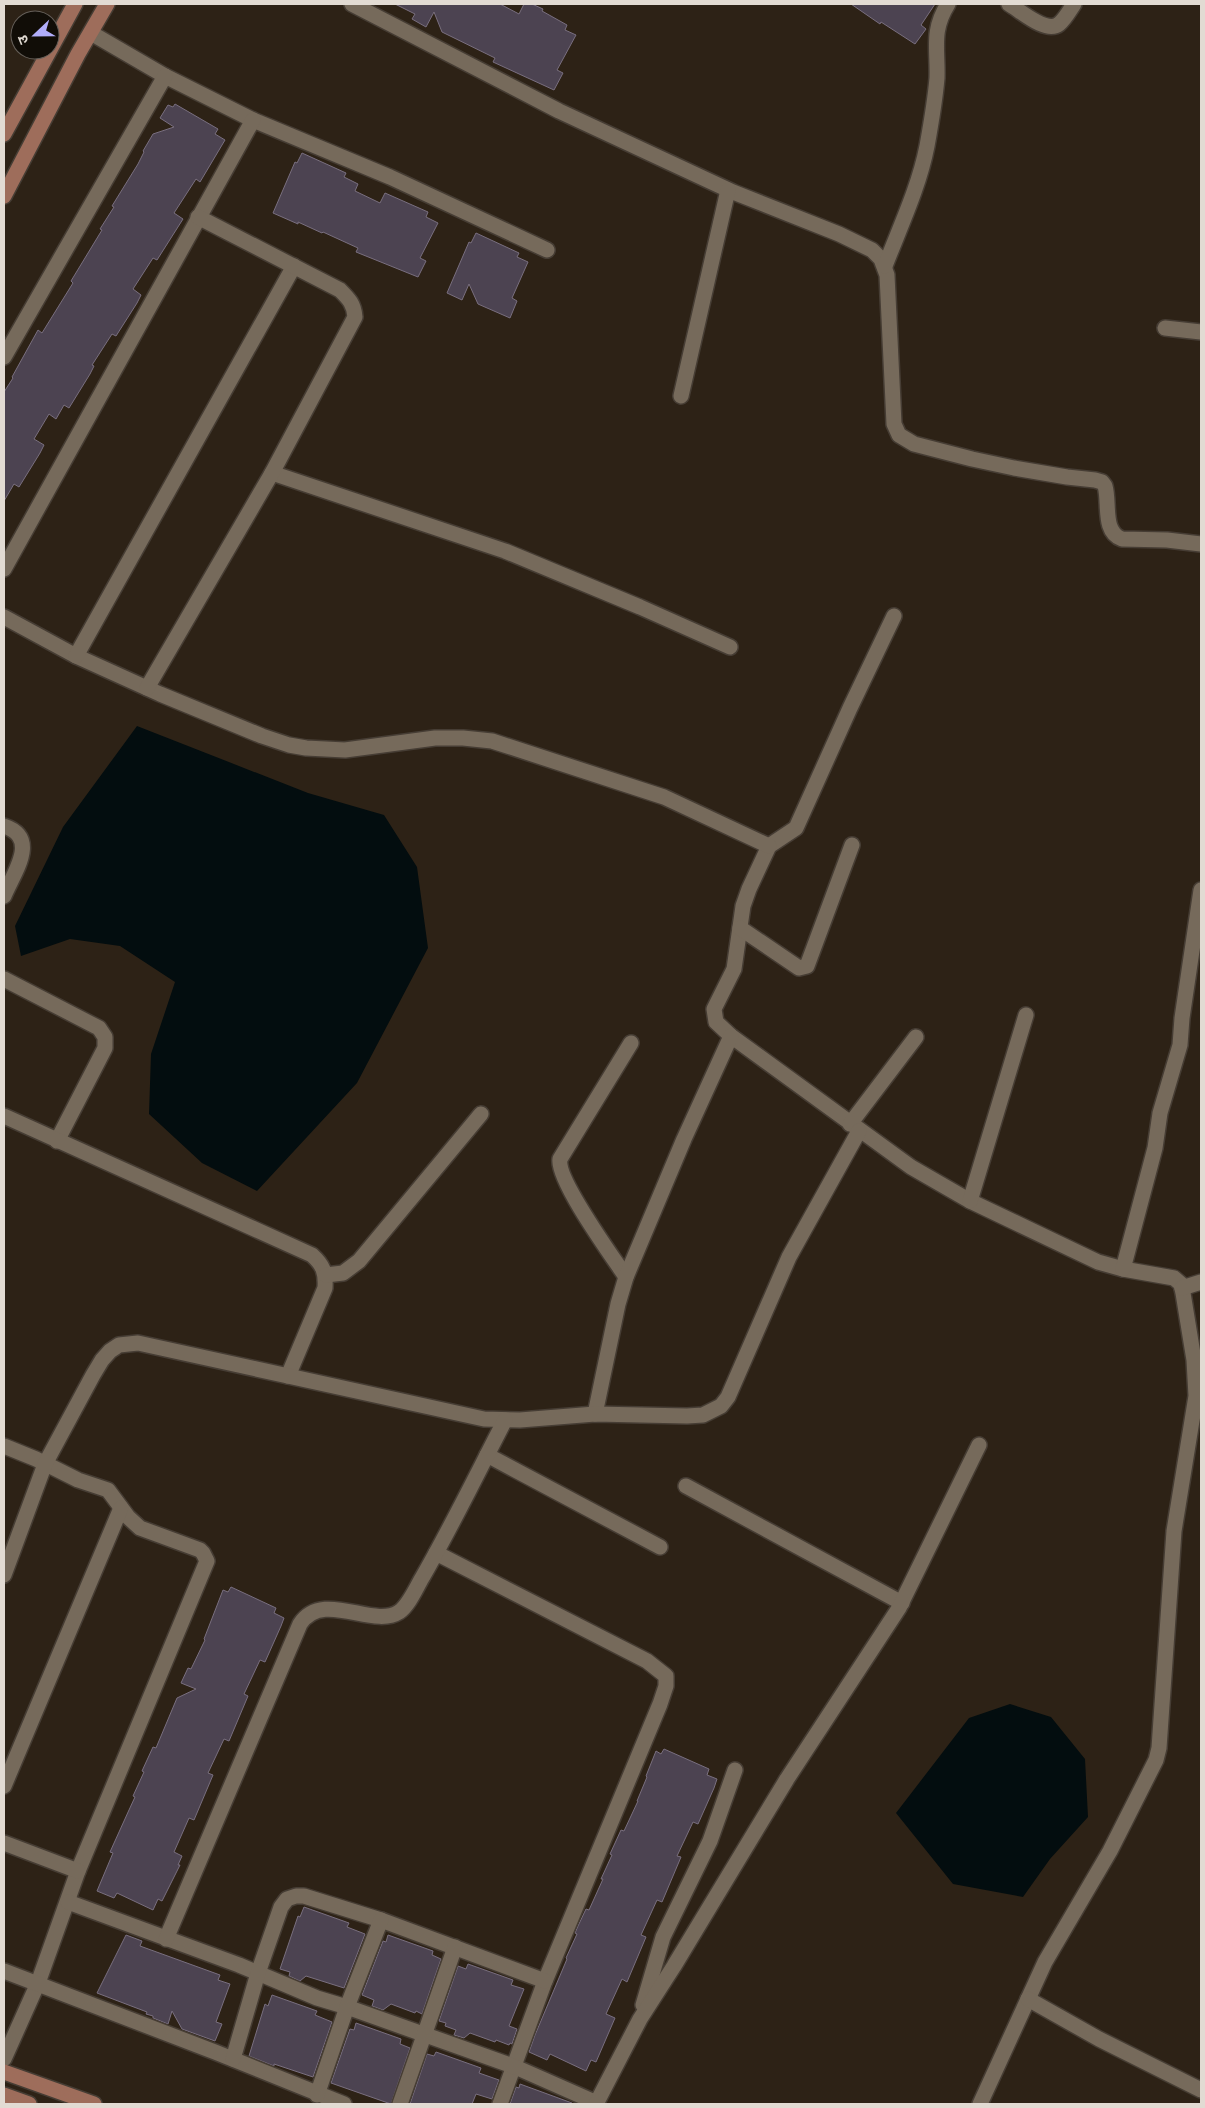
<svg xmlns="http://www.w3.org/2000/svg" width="1205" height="2108" viewBox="0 0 1205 2108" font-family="'Sofia Sans Condensed','Noto Sans Devanagari',sans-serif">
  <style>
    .water { fill: #030d0f }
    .building { fill: #4c4351; stroke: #796f7f }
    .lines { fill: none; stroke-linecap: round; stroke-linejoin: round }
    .street-casing { stroke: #463d34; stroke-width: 18 }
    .secondary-casing { stroke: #463d34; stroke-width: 18 }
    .street { stroke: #766a5b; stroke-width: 15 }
    .secondary { stroke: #9e6d5b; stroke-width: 15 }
  </style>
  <rect width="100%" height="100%" fill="#2d2216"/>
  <!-- water -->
  <g class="water">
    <path d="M137,726L308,793L384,815L417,867L428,948L357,1083L257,1191L202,1163L149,1114L151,1054L175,982L120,946L70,939L21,956L15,926L63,827Z"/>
    <path d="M1010,1704L1051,1717L1085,1759L1088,1817L1050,1859L1023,1897L953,1884L896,1813L969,1718Z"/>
  </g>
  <!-- building -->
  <g class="building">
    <path d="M395,4H500L519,14L524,4H532L543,9L542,11L567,25L565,30L576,35L557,70L563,73L554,90L493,62L495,58L442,32L434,12L426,27L412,19L415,14Z"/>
    <path d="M851,4H935L921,25L926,29L915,44L881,22L880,24Z"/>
    <path d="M175,104L218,129L215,134L225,140L200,182L196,179L174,213L183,219L157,260L153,258L133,289L141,295L137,303L116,336L112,334L92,365L94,366L90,374L69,408L64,405L56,419L49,414L34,439L44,445L40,453L19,487L14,484L4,501V392L13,378L12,377L38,330L42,333L73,283L71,281L102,230L100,229L114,207L112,206L138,164L144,152L143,151L153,134L174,127L160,118L168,105L173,107Z"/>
    <path d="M302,153L346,173L344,177L358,184L355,191L380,203L385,193L428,212L426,217L438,223L420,258L426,261L418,277L356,252L358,248L323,232L322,233L298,222V224L273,213L295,162L297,163Z"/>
    <path d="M476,233L519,253L517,257L528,262L512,298L517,301L510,318L478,304L469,284L462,300L447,293L469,242L471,243Z"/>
    <path d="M231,1587L276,1608L274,1613L284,1618L281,1626L265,1662L260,1660L244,1694L248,1696L229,1741L224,1739L208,1773L213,1775L194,1820L189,1818L174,1852L182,1856L178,1865H180L162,1901L158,1899L153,1910L117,1893L114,1898L97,1891L113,1853L110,1852L129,1810L135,1797L133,1796L144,1772L142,1771L153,1747L156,1748L177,1698L196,1689L181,1683L188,1668L191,1669L205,1640L204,1639L223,1590L228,1592Z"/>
    <path d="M664,1749L709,1769L707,1775L717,1779L714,1788L698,1824L693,1822L677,1856L681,1857L662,1902L657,1900L641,1935L646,1937L627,1982L622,1979L606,2014L615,2018L596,2062L591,2060L586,2071L550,2054L547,2060L529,2052L535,2035L567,1959L566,1958L577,1934L575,1933L578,1926L586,1909L589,1910L603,1879H601L612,1855L610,1854L621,1830L624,1831L638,1801H637L647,1777L646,1776L656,1751L661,1754Z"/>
    <path d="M304,1907L349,1923L347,1927L365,1934L344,1988L306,1976L300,1981L289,1976L290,1972L280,1969L298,1916L300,1917Z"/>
    <path d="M126,1935L142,1941L140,1946L220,1975L218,1980L230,1984L216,2022L222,2024L215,2041L182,2029L172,2011L168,2024L153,2018V2016L146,2014L147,2012L97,1993Z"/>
    <path d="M388,1935L433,1951L432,1955L441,1959L422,2014L416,2011L415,2013L391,2004L383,2010L372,2006L374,2000L362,1995L383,1941L386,1942Z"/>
    <path d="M468,1964L513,1980L511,1985L524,1989L509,2026L517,2029L512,2044L510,2043L509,2045L496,2040L495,2042L470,2033L464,2038L454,2035L456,2030L445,2026L446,2023L439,2021L458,1966L466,1969Z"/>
    <path d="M272,1995L317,2011L315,2015L332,2022L313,2077L274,2064V2066L249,2056L265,2004L268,2006Z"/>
    <path d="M356,2023L401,2039L400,2044L410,2048L391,2104L331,2083L350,2029L354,2030Z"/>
    <path d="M436,2052L481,2068L479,2073L499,2080L492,2099L476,2094L472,2104H410L427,2054L434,2056Z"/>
    <path d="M520,2084L572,2103V2104H510L516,2087L519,2088Z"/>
  </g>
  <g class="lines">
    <!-- street casing -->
    <g class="street-casing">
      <g id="street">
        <path d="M352,4L559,111L733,192L839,234L872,250L881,259L887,275L894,424L899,435L914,444L972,459L1014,468L1067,477L1095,480L1102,482L1105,486C1110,503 1102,532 1122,539L1167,540L1201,544"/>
        <path d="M1009,4C1021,11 1046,34 1059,24C1065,19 1070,10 1074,4"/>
        <path d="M91,33L165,76L253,120L390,177L547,250"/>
        <path d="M885,266C900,227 919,187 927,146C931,124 935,101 937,78C938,49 931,31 948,4"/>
        <path d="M1165,328L1201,332"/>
        <path d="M4,357L165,76"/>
        <path d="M681,396L728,190"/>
        <path d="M272,473L505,551L640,607L730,647"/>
        <path d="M4,569L253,120"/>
        <path d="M894,616L850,708L796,828L769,846L749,889L743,906L734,969L714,1009L716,1022L731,1036L911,1167L970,1201L1098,1262L1123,1269L1174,1278L1181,1284L1183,1293L1194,1360L1196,1396L1174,1531L1159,1748L1156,1760L1110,1851L1045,1962L980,2104"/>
        <path d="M4,617L76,656L160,694L262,736L289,745L306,748L345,750L435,738H463L492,741L664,797L769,846"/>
        <path d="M76,656L294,266"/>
        <path d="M147,688L272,473L355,317C354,304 349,299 340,290L198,217"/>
        <path d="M4,826C40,838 14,872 4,896"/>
        <path d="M740,928L799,968L807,966L852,845"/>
        <path d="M4,979L99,1028L105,1037V1048L57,1141"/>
        <path d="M4,1116L312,1255C323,1265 326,1272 325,1288L288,1376"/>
        <path d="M850,1124L916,1037"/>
        <path d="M970,1201L1026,1015"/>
        <path d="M1123,1269L1155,1148L1160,1113L1180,1045L1182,1018L1201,890"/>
        <path d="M326,1275L343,1273L359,1261L481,1114"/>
        <path d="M626,1277C612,1256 556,1179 560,1159L631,1043"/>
        <path d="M1182,1288L1201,1282"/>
        <path d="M595,1414L618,1304L626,1277L684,1139L731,1036"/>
        <path d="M4,1446L36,1459L78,1480L108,1490L128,1517L140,1528L200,1550L203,1553L207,1561L78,1871L38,1983L4,2059"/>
        <path d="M487,1455L660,1547"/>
        <path d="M686,1486L902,1603"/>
        <path d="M436,1553L647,1661L666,1676V1686L660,1704L545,1981L500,2104"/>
        <path d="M4,1575L45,1464L93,1375L102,1360L110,1351L119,1345L138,1343L484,1419L520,1420L595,1414L687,1416L703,1415L721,1406L728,1397L789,1257L859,1131"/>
        <path d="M4,1786L121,1508"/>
        <path d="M4,1843L78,1871"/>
        <path d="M68,1902L239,1965L317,1998L347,2007L513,2066L597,2103"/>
        <path d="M166,1939L300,1624C323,1589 373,1629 399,1612C409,1605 416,1588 422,1578C452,1526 478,1472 505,1420"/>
        <path d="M4,1971L215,2052L344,2104"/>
        <path d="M1028,1999L1099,2039L1201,2090"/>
        <path d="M643,2005L663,1937L710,1841L735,1770"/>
        <path d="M233,2059L258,1973L281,1907L287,1899L296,1896H304L381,1920L545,1981"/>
        <path d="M317,2095L347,2007L381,1920"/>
        <path d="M400,2104L455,1947"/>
        <path d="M596,2104L640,2019L674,1966L787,1779L899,1608L979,1445"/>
      </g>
    </g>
    <!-- secondary casing -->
    <g class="secondary-casing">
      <g id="secondary">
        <path d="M4,134L75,4"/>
        <path d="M4,196L78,54L107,4"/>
        <path d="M4,2072L94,2104"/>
        <path d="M4,2095L29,2104"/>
      </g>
    </g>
    <!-- street -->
    <use href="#street" class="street"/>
    <!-- secondary -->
    <use href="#secondary" class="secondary"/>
  </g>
  <!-- border -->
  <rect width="1205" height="2108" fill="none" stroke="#e2dbd3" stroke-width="10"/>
  <!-- north arrow -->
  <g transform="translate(35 35) rotate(248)"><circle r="24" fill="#110d07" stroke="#655f59"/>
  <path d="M0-4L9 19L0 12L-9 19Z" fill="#b1adfa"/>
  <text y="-8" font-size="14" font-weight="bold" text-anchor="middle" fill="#e2dbd3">उ</text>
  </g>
</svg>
